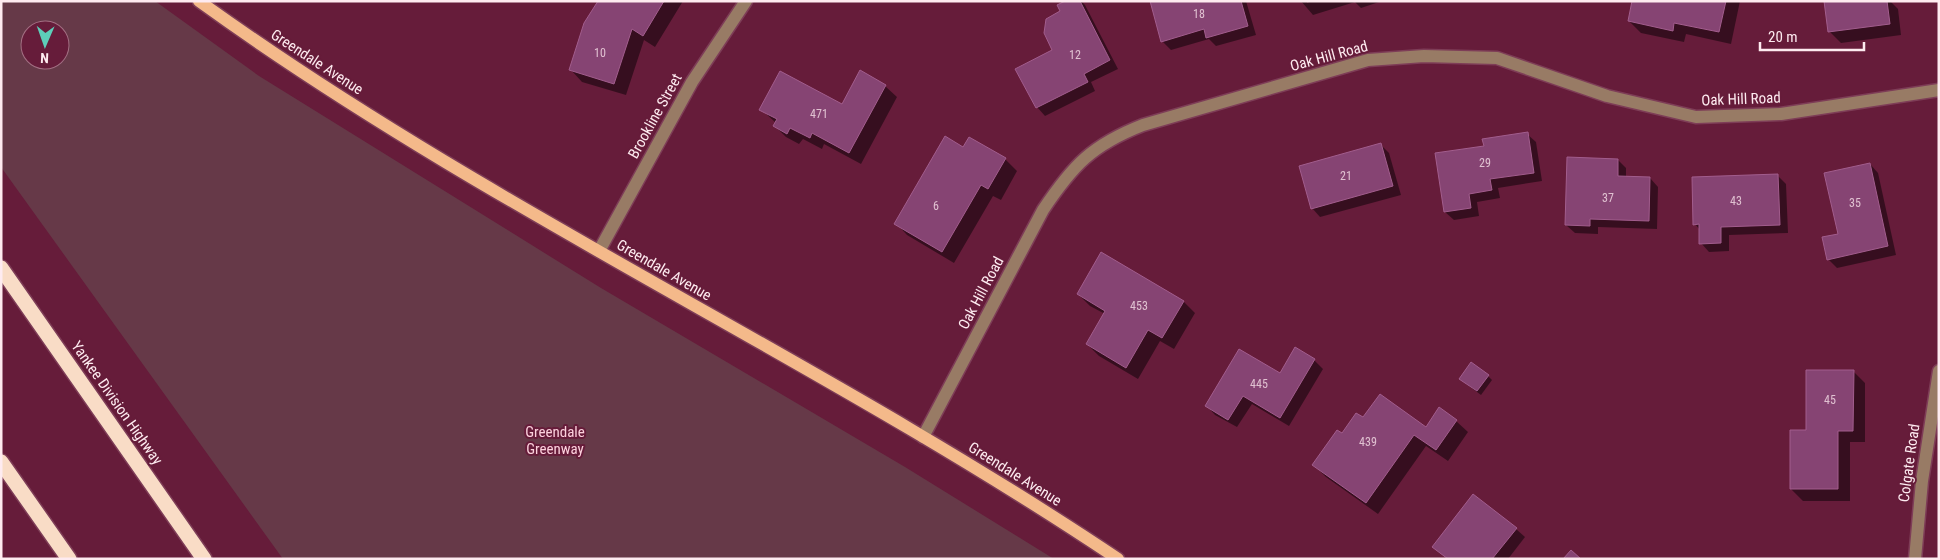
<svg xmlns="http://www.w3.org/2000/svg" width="1940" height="560" viewBox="0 0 1940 560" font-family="'Roboto Condensed',sans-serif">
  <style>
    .green { fill: #663948; fill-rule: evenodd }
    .shadow { fill: #0007 }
    .building { fill: #864473; stroke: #a25d8d }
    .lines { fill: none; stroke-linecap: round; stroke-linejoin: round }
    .minor-casing { stroke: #7e3d57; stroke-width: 15 }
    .major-casing { stroke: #7e3d57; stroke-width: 15 }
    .highway-casing { stroke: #7e3d57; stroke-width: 18 }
    .minor { stroke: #987b65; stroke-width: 12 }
    .major { stroke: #f4b98a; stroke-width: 12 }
    .highway { stroke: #f9dcc6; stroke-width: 15 }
    .labels { text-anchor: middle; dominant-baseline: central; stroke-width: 4; stroke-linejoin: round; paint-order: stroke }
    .number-label { font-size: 12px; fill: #e0c1d1 }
    .street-label { font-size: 15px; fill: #feebf0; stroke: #661c3a }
    .park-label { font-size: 15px; fill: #fcd1dd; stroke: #661c3a }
  </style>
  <rect width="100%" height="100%" fill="#661c3a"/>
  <!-- green -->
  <path class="green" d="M1,1H155L259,76L601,288L905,467L1054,559H283L1,167ZM30,30H60V60H30Z"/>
  <!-- shadow -->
  <g class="shadow">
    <path d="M599,1H683L655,47L644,40L626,95L582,82L571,70Z"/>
    <path d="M1068,1H1081L1085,5L1118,69L1091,82L1095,91L1045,116L1037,107L1054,51L1062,12Z"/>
    <path d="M1151,1H1246L1256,35L1216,46L1209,39L1171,50L1162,41Z"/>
    <path d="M1301,1H1307V3L1312,1H1382L1361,8L1355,2L1313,15Z"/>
    <path d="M1633,1H1740L1731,44L1686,34L1684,42L1641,33L1629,21Z"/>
    <path d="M1825,1H1890L1898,9L1901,35L1841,43L1829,31Z"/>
    <path d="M885,86L897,97L861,164L824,144L822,149L803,139L799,144L786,137L774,125L776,123L761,109L842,106Z"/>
    <path d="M1527,134L1536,142L1542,181L1498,188L1500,198L1477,202L1479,216L1454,220L1445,212L1485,147Z"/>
    <path d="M970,139L1005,159L1017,171L1001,200L993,196L954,263L907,235L896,223L964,149Z"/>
    <path d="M1381,145L1389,153L1401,195L1320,217L1312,208Z"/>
    <path d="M1618,160L1626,168V177L1650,178L1658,187L1657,229L1598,227V234L1575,233L1566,225Z"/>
    <path d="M1870,164L1878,173L1896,255L1837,268L1828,259Z"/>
    <path d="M1777,175L1786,184L1788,233L1729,235V251L1709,252L1701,243L1700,230L1695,224Z"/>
    <path d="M1078,294L1184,302L1195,313L1174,349L1160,341L1138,379L1099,356L1087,344L1105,314L1090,306Z"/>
    <path d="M1296,349L1314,360L1323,369L1289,426L1252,404L1237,427L1215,415L1207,406L1280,374Z"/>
    <path d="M1853,371L1865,383V442H1850V501H1803L1791,489L1808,431Z"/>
    <path d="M1488,376L1492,380L1481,395L1465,383Z"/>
    <path d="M1364,419L1427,428L1456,421L1468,432L1448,461L1426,446L1378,514L1326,477L1314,465L1342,435Z"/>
    <path d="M1516,529L1525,537L1508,559H1447L1434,546Z"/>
  </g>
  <!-- building -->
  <g class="building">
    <path d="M598,1H664L643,36L632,29L614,84L569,70L584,23Z"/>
    <path d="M1065,1H1080L1110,60L1084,74L1088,82L1036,108L1015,69L1052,50L1044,33L1046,19L1060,11L1057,5Z"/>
    <path d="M1150,1H1241L1248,26L1206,38L1204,29L1161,42Z"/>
    <path d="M1632,1H1726L1719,32L1674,23L1673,31L1628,21Z"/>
    <path d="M1824,1H1887L1890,24L1828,32Z"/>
    <path d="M860,70L886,85L849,153L812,133L810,138L790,128L787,134L773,126L777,119L759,110L780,71L842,104Z"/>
    <path d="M1528,132L1534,173L1490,179L1492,190L1469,194L1471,208L1444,212L1435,153L1484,146L1482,139Z"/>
    <path d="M945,136L963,147L969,137L1006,158L988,189L981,185L942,252L894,224Z"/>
    <path d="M1381,143L1393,186L1311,209L1299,166Z"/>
    <path d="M1567,157L1618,159V176L1650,177L1649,221L1590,219V226L1565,225Z"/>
    <path d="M1870,163L1888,246L1827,260L1822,237L1838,234L1824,173Z"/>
    <path d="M1778,174L1780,225L1721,227V243L1699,244V224L1693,225L1692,177Z"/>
    <path d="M1101,252L1184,301L1162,338L1148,330L1126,368L1086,344L1105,311L1077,294Z"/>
    <path d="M1295,347L1315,359L1280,418L1243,396L1228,420L1205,406L1239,349L1280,373Z"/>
    <path d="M1471,362L1489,375L1477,391L1459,379Z"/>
    <path d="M1806,370H1854L1853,431H1838V489H1790V430H1806Z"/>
    <path d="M1380,394L1426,427L1439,407L1457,420L1436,450L1414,435L1366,503L1312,465L1337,430L1342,433L1356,413L1363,417Z"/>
    <path d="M1473,494L1517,528L1492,559H1448L1432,547Z"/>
    <path d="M1571,550L1581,559H1563Z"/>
  </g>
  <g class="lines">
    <!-- minor casing -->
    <g class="minor-casing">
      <g id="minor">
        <path d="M599,251L692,82L746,1"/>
        <path d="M923,437L1043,210C1073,165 1092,145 1143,125L1368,60L1424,56L1497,58L1607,96L1696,117L1781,114L1939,90"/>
        <path d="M1915,559L1922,481L1939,371"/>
      </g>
    </g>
    <!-- major casing -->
    <g class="major-casing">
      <path id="major" d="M199,1C490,211 820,359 1118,559"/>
    </g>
    <!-- highway casing -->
    <g class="highway-casing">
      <g id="highway">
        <path d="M1,268L204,559"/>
        <path d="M1,462L69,559"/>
      </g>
    </g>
    <!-- minor -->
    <use href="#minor" class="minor"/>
    <!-- major -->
    <use href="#major" class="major"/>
    <!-- highway -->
    <use href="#highway" class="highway"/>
  </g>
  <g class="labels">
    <!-- number labels -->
    <g class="number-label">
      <text x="1199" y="14">18</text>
      <text x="600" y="53">10</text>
      <text x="1075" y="55">12</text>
      <text x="819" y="114">471</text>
      <text x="1485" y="163">29</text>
      <text x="1346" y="176">21</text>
      <text x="1608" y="198">37</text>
      <text x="1736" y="201">43</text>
      <text x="1855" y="203">35</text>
      <text x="936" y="206">6</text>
      <text x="1139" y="306">453</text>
      <text x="1259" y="384">445</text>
      <text x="1830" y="400">45</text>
      <text x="1368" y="442">439</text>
    </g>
    <!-- street labels -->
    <g class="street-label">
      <text transform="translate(1329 56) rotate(-15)">Oak Hill Road</text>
      <text transform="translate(317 62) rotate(33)">Greendale Avenue</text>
      <text transform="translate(1741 99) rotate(-2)">Oak Hill Road</text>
      <text transform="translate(655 116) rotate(-61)">Brookline Street</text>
      <text transform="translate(664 270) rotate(30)">Greendale Avenue</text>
      <text transform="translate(981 293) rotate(-62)">Oak Hill Road</text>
      <text transform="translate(117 403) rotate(55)">Yankee Division Highway</text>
      <text transform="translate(1909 463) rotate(-82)">Colgate Road</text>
      <text transform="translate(1015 474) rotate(32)">Greendale Avenue</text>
    </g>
    <!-- park labels -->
    <g class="park-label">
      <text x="555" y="432">Greendale<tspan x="555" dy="17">Greenway</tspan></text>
    </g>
  </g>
  <!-- border -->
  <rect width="1940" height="560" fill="none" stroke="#feebf0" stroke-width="5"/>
  <!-- north arrow -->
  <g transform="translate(45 45) rotate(182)"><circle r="24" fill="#661c3a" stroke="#a36f83"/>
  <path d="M0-4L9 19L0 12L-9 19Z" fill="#5dceb9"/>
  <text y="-8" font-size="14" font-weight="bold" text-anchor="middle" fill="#feebf0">N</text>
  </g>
  <!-- scale -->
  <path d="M1760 42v8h104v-8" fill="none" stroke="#feebf0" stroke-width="2.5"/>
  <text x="1768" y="42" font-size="15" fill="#feebf0" stroke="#661c3a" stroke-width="4" paint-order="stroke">20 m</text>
</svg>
